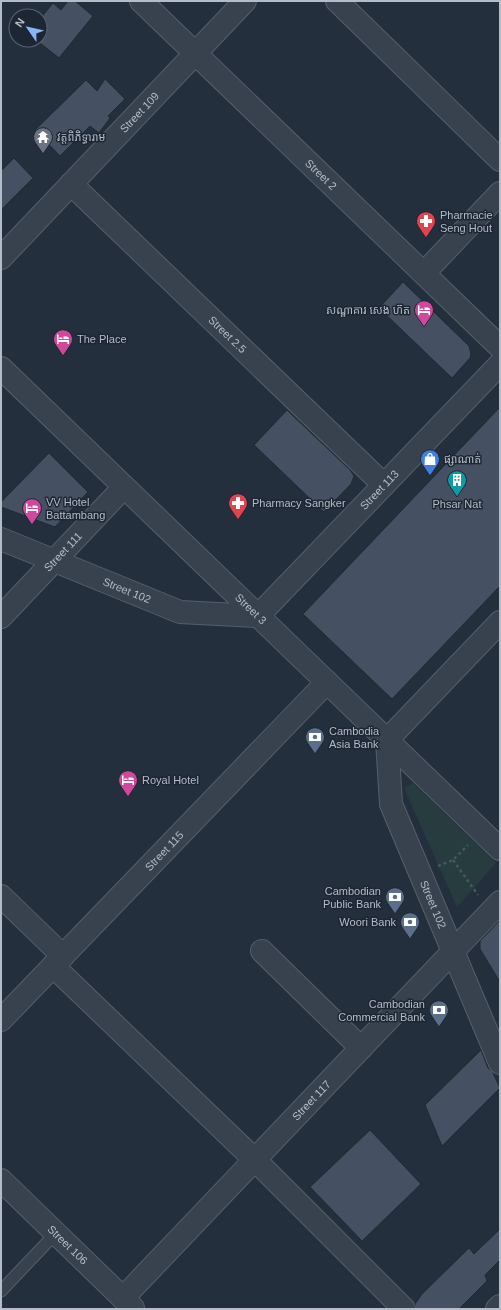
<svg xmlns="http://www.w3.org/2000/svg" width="501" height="1310" viewBox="0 0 501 1310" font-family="Arial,'Noto Sans Khmer',sans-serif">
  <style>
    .green { fill: #263c3f }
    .building { fill: #455162; stroke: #1f2835 }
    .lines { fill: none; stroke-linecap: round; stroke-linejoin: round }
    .service-casing { stroke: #565f6c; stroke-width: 13 }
    .minor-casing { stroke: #565f6c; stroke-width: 24 }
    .tertiary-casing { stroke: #565f6c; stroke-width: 24 }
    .path { stroke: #44595c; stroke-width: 2.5; stroke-dasharray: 3 3; stroke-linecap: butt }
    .service { stroke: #38414e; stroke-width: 11 }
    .minor { stroke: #38414e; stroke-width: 22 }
    .tertiary { stroke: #38414e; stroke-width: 22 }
    .labels { text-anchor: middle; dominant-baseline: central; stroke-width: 3; stroke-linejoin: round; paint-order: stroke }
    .street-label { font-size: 11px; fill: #b4bcc9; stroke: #1d2633 }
    .poi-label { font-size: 11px; fill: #b4bcc9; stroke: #1d2633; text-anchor: start }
  </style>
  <rect width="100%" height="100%" fill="#242f3e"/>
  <!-- green -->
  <path class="green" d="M413,783L496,863L457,907L404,788Z"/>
  <!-- building -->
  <g class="building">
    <path d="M68,1H75L93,16L59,58L40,43V19L53,3L61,10Z"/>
    <path d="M105,79L125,99L108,116L110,118L99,133L90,126L60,156L35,130L86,80L97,91Z"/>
    <path d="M14,158L33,178L1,210V171Z"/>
    <path d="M403,282L469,346L471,354L470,358L452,378L379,308Z"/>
    <path d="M500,407V586L392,699L303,614Z"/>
    <path d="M287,410L350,470L354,476L351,484L324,512L254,445Z"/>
    <path d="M49,453L88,492L55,527L1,507V502Z"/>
    <path d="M500,920V982L480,949V941Z"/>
    <path d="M481,1050L488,1068L493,1073L500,1088L442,1146L425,1105Z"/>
    <path d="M370,1130L421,1184L362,1241L310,1187Z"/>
    <path d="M500,1229V1260L485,1275L487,1281L459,1309H416L415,1304L422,1294L469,1248L474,1254Z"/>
  </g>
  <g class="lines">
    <!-- service casing -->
    <g class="service-casing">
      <path id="service" d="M1,1291L56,1233"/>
    </g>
    <!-- minor casing -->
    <g class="minor-casing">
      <g id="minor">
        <path id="s1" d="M141,1L500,347"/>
        <path d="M337,1L500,160"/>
        <path id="s2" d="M71,184L384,485"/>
        <path id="s3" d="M1,258L245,1"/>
        <path d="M424,273L500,193"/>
        <path id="s4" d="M1,539L180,612L258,616"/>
        <path id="s5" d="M1,617L124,487"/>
        <path id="s6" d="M387,740L391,804L500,1063"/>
        <path d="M1,896L63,956"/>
        <path d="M262,951L361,1048"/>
        <path d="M53,966L255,1160L404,1309"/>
        <path id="s7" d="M1,1180L133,1308"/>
        <path id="s8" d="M123,1298L500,902"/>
        <path d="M497,1309L500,1306"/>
      </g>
    </g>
    <!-- tertiary casing -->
    <g class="tertiary-casing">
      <g id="tertiary">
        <path id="s9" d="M1,368L500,849"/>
        <path id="s10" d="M258,616L500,364"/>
        <path d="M387,740L500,622"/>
        <path id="s11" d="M1,1020L327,682"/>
      </g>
    </g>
    <!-- path -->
    <g class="path">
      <path d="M453,860L478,895"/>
      <path d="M438,866L453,860L468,845"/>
    </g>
    <!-- service -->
    <use href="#service" class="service"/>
    <!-- minor -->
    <use href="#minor" class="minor"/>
    <!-- tertiary -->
    <use href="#tertiary" class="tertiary"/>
  </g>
  <!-- icons -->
  <defs>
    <g id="temple-pin" transform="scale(1)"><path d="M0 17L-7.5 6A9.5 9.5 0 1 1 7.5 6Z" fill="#6b7280" stroke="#1d2633"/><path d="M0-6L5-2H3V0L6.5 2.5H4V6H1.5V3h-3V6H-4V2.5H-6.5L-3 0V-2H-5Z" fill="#fff"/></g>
    <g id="pharmacy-pin" transform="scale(1)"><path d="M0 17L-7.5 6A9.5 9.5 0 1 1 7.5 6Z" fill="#e0444e" stroke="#1d2633"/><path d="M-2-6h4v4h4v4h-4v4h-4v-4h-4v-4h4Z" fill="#fff"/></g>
    <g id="hotel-pin" transform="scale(1)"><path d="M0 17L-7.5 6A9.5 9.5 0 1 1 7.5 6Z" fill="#d1479c" stroke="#1d2633"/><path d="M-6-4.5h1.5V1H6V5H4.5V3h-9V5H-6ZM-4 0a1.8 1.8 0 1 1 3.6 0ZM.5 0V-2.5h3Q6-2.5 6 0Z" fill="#fff"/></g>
    <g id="shop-pin" transform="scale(1)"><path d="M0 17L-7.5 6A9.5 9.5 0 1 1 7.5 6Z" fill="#3f7fe0" stroke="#1d2633"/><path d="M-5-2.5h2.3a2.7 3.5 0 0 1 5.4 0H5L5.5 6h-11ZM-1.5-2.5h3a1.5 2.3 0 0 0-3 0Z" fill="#fff"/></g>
    <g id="building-pin" transform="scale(1)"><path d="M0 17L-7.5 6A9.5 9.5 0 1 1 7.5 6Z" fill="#0f9aa8" stroke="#1d2633"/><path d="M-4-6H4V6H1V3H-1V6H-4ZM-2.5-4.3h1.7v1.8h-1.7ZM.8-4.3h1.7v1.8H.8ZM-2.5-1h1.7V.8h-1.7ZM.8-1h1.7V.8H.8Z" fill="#fff"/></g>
    <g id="bank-pin" transform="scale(1)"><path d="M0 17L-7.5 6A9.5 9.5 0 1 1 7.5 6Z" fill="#5c6f8a" stroke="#1d2633"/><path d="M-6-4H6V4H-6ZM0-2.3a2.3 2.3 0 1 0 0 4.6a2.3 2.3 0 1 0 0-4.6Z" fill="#fff"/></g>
  </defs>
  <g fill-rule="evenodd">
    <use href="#temple-pin" x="43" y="137"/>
    <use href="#pharmacy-pin" x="426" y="221"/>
    <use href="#hotel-pin" x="424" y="310"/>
    <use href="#hotel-pin" x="63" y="339"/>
    <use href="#shop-pin" x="430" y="459"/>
    <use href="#building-pin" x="457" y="480"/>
    <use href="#pharmacy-pin" x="238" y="503"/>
    <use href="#hotel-pin" x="32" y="508"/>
    <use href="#bank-pin" x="315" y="737"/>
    <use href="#hotel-pin" x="128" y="780"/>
    <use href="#bank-pin" x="395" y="897"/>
    <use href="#bank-pin" x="410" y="922"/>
    <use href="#bank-pin" x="439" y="1010"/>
  </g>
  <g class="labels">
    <!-- street labels -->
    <g class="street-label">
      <text stroke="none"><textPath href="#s3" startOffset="201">Street 109</textPath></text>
      <text stroke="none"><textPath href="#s1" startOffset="250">Street 2</textPath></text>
      <text stroke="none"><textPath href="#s2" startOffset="217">Street 2.5</textPath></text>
      <text stroke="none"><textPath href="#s10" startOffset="175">Street 113</textPath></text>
      <text stroke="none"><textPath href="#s5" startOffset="90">Street 111</textPath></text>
      <text stroke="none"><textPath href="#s4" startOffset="136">Street 102</textPath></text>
      <text stroke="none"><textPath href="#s9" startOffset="347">Street 3</textPath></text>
      <text stroke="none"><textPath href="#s11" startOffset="235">Street 115</textPath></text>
      <text stroke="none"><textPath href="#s6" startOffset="173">Street 102</textPath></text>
      <text stroke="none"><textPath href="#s8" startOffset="273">Street 117</textPath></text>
      <text stroke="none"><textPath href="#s7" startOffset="93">Street 106</textPath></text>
    </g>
    <!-- poi labels -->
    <g class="poi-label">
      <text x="57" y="137">វត្តពិភិទ្ធារាម</text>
      <text x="440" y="215">Pharmacie<tspan x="440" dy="13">Seng Hout</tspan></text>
      <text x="410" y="310" text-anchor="end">សណ្ឋាគារ សេង ហ៊ត</text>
      <text x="77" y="339">The Place</text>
      <text x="444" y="459">ផ្សាណាត់</text>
      <text x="46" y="502">VV Hotel<tspan x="46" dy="13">Battambang</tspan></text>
      <text x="252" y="503">Pharmacy Sangker</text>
      <text x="457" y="504" text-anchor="middle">Phsar Nat</text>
      <text x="329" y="731">Cambodia<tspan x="329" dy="13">Asia Bank</tspan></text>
      <text x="142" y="780">Royal Hotel</text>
      <text x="381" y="891" text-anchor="end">Cambodian<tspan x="381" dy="13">Public Bank</tspan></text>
      <text x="396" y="922" text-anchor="end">Woori Bank</text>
      <text x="425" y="1004" text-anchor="end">Cambodian<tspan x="425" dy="13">Commercial Bank</tspan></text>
    </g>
  </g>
  <!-- border -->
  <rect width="501" height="1310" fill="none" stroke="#b4bcc9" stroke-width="4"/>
  <!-- north arrow -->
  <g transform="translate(28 28) rotate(304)"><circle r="19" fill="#1d2633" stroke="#59626f"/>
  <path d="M0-3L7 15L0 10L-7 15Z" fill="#8ab4f8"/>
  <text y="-6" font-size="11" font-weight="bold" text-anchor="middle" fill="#b4bcc9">N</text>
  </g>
</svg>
